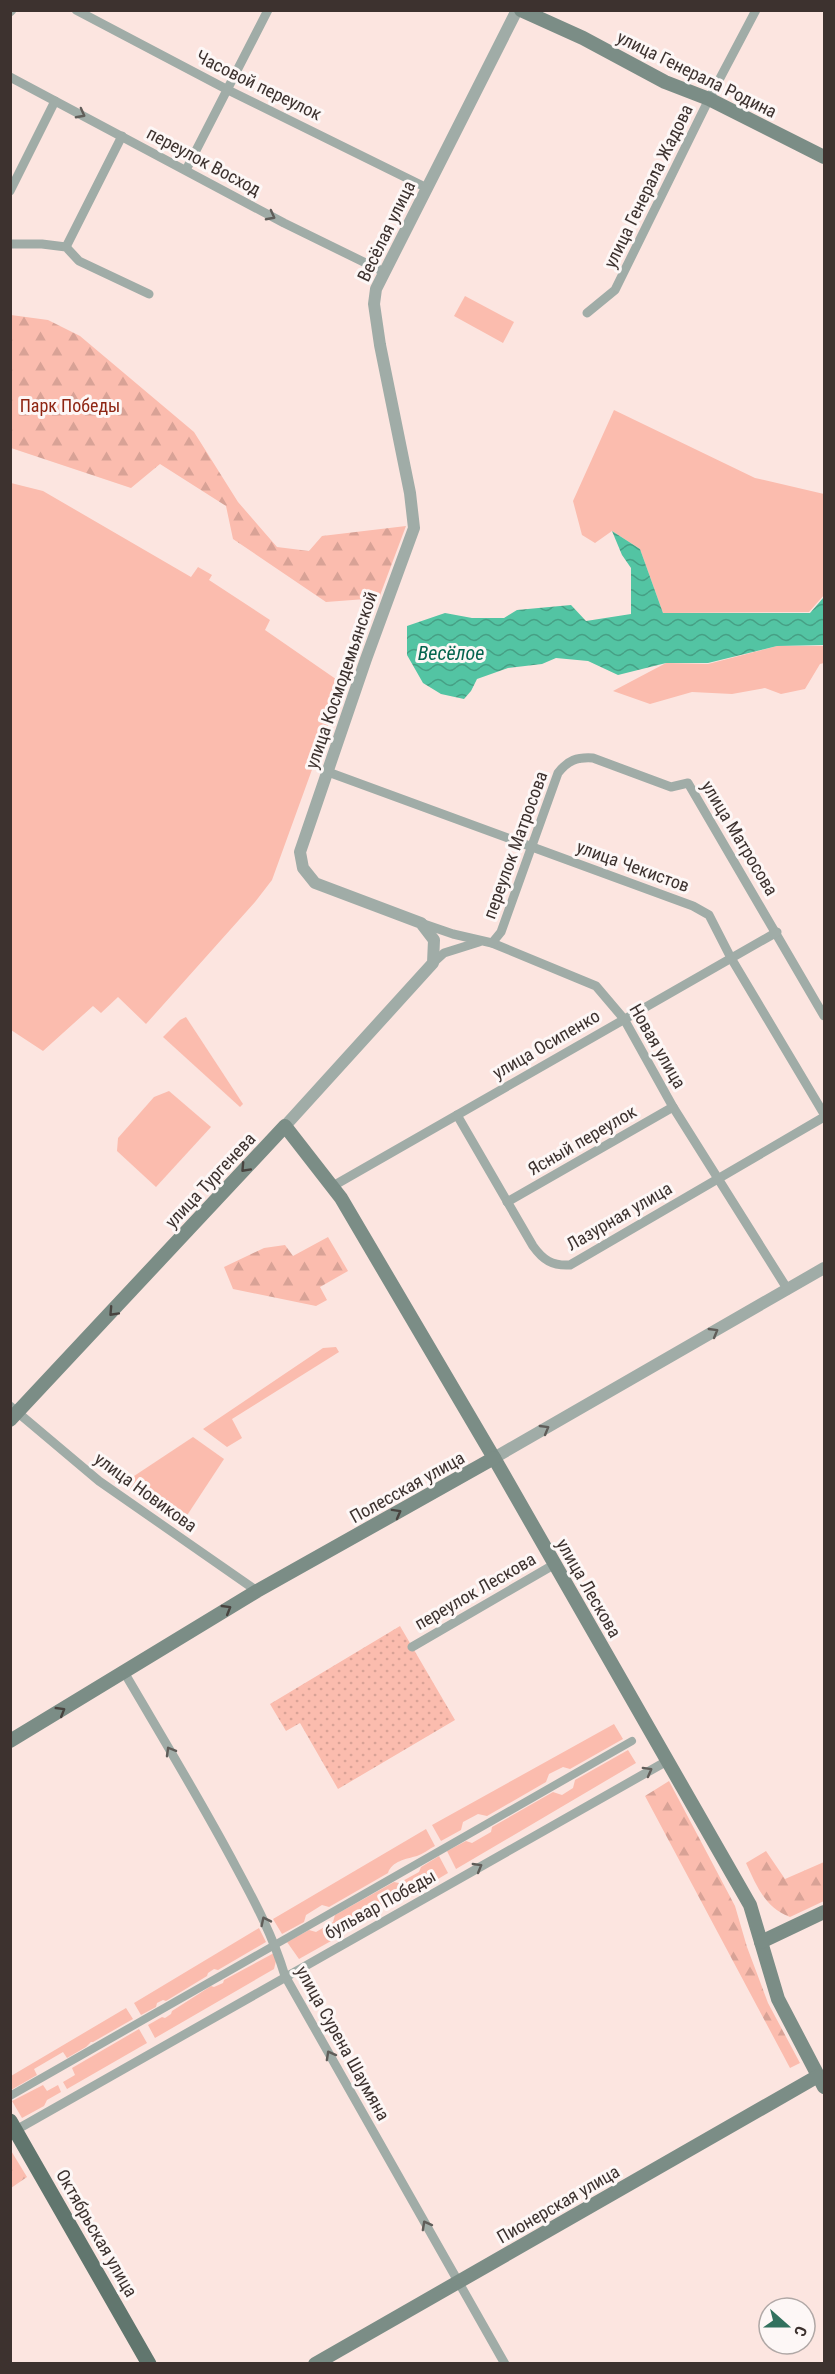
<svg xmlns="http://www.w3.org/2000/svg" width="835" height="2374" viewBox="0 0 835 2374" font-family="'Roboto Condensed',sans-serif">
  <style>
    .grass { fill: #fbbcae }
    .forest { fill: url(#forest-firs) }
    .park { fill: url(#park-dots) }
    .water { fill: url(#water-waves) }
    .lines { fill: none; stroke-linecap: round; stroke-linejoin: round }
    .pedestrian { stroke: #a0aca7; stroke-width: 8 }
    .minor { stroke: #a0aca7; stroke-width: 9 }
    .tertiary { stroke: #a0aca7; stroke-width: 12 }
    .secondary { stroke: #7b8d86; stroke-width: 14 }
    .primary { stroke: #61766e; stroke-width: 15 }
    .oneway { stroke: #605d59 }
    .oneway2 { stroke: #494440 }
    .labels { text-anchor: middle; dominant-baseline: central; stroke-width: 6; stroke-linejoin: round; paint-order: stroke }
    .street-label { font-size: 18px; fill: #3d322f; stroke: #fdf7f6 }
    .park-label { font-size: 18px; fill: #8e2512; stroke: #fdf7f6 }
    .water-label { font-size: 20px; font-style: italic; fill: #04644e; stroke: #fdf7f6 }
  </style>
  <defs>
    <pattern id="forest-firs" width="22" height="20" patternUnits="userSpaceOnUse" patternTransform="scale(1.5)"><rect width="22" height="20" fill="#fbbcae"/><path d="M5 1l3.5 6h-7zM16 11l3.5 6h-7z" fill="#d8a296"/></pattern>
    <pattern id="park-dots" width="8" height="8" patternUnits="userSpaceOnUse" patternTransform="scale(1.5)"><rect width="8" height="8" fill="#fbbcae"/><path d="M2 2h.1M6 6h.1" fill="none" stroke="#d8a296" stroke-width="1.8" stroke-linecap="round"/></pattern>
    <pattern id="water-waves" width="16" height="10" patternUnits="userSpaceOnUse" patternTransform="scale(1.5)"><rect width="16" height="10" fill="#53c4a3"/><path d="M0 5q4-4 8 0t8 0" fill="none" stroke="#46a085"/></pattern>
  </defs>
  <rect width="100%" height="100%" fill="#fce5e0"/>
  <!-- grass -->
  <g class="grass">
    <path d="M465,296L514,322L503,343L454,316Z"/>
    <path d="M614,410L755,478L824,494V595L809,612L663,613L640,549L612,531L595,543L582,535L573,501Z"/>
    <path d="M11,483L43,491L191,577L198,567L212,575L209,580L270,620L265,630L343,684L272,880L255,902L146,1024L118,997L101,1013L93,1006L43,1051L11,1030Z"/>
    <path d="M777,646H824V663L820,664L805,689L781,694L765,688L732,694L692,692L650,704L613,691L666,663L708,664Z"/>
    <path d="M186,1017L243,1104L240,1107L163,1037L180,1020Z"/>
    <path d="M169,1091L211,1127L156,1187L117,1151L118,1138L154,1097Z"/>
    <path d="M336,1347L339,1352L232,1419L242,1438L227,1447L203,1429L323,1348Z"/>
    <path d="M193,1437L224,1459L182,1523L122,1484Z"/>
    <path d="M614,1724L623,1739L570,1769L563,1767L549,1774L546,1782L487,1816L478,1814L463,1822L461,1830L441,1841L432,1825Z"/>
    <path d="M628,1750L636,1763L456,1869L447,1851L466,1841L472,1843L491,1832L492,1827L553,1792L562,1795L573,1788L575,1780Z"/>
    <path d="M426,1829L435,1846C429,1849 423,1854 417,1856C406,1859 392,1861 388,1873L329,1907L322,1905L306,1915L304,1922L282,1934L273,1919Z"/>
    <path d="M439,1856L448,1873L428,1885L420,1884L345,1927L347,1932L299,1959L287,1942L309,1930L316,1932L333,1922L335,1915L394,1882L399,1883L419,1872L421,1867Z"/>
    <path d="M259,1928L266,1942L218,1970L214,1969L208,1973L207,1976L166,2001L163,2000L157,2003L156,2007L141,2015L134,2003Z"/>
    <path d="M274,1953L276,1961L274,1969L155,2038L148,2025L162,2017L165,2018L171,2014L172,2011L211,1986L214,1987L223,1983L224,1980Z"/>
    <path d="M126,2008L133,2019L93,2042H91L86,2047L67,2058L63,2052L34,2069L37,2075L11,2090V2076Z"/>
    <path d="M139,2029L147,2043L67,2089L63,2082L75,2075L72,2068Z"/>
    <path d="M43,2085L47,2091L58,2085L61,2092L47,2100L44,2106L22,2118L12,2101Z"/>
  </g>
  <!-- forest -->
  <g class="forest">
    <path d="M11,315L48,320L80,336L194,432L238,502L277,547L309,551L322,536L406,526L379,598L326,602L233,539L226,506L160,464L131,488L11,448Z"/>
    <path d="M328,1237L348,1271L320,1287L327,1300L316,1306L233,1289L224,1267L264,1248L285,1245L293,1256Z"/>
    <path d="M669,1781L735,1906L747,1947L768,2003L800,2063L790,2068L645,1796Z"/>
    <path d="M766,1851L785,1879L824,1862V1901L790,1917C765,1907 757,1887 746,1863Z"/>
    <path d="M10,2149L27,2177L11,2188H10Z"/>
  </g>
  <!-- park -->
  <path class="park" d="M400,1626L455,1720L338,1789L300,1723L286,1731L270,1704Z"/>
  <!-- water -->
  <path class="water" d="M612,531L640,549L663,613H810L824,597V645L777,646L708,663H666L618,675L588,661L556,658L542,664L508,668L477,679L471,691L464,699L441,694L423,683L407,655V626L445,613L472,618H504L517,610L571,605L586,621L631,614V568L622,555Z"/>
  <g class="lines">
    <!-- pedestrian -->
    <path class="pedestrian" d="M10,2096L632,1741"/>
    <!-- minor -->
    <g class="minor">
      <path d="M76,10L228,90L427,188"/>
      <path d="M10,12L12,10"/>
      <path d="M10,77L284,223L384,272"/>
      <path d="M186,170L268,10"/>
      <path d="M10,191L55,101"/>
      <path d="M10,244H42L66,247L79,261L149,294"/>
      <path d="M66,247L122,136"/>
      <path d="M587,313L615,290L709,99L756,10"/>
      <path d="M328,772L693,906L709,915L731,958L824,1114"/>
      <path d="M421,923L453,934L492,943L596,986L624,1019L673,1107L788,1290"/>
      <path d="M492,943L501,932L558,773C568,760 577,757 593,758L671,787L688,783L824,1016"/>
      <path d="M433,963L444,953L479,942"/>
      <path d="M457,1115L533,1246C543,1260 552,1266 570,1265L824,1117"/>
      <path d="M333,1186L777,932"/>
      <path d="M507,1202L673,1107"/>
      <path d="M10,1406L99,1481L257,1591"/>
      <path d="M412,1647L555,1564"/>
      <path d="M124,1672C162,1737 201,1801 236,1867C256,1904 273,1936 285,1976L505,2364"/>
      <path d="M16,2130L667,1761"/>
    </g>
    <!-- tertiary -->
    <g class="tertiary">
      <path d="M285,1126L433,963L434,940L421,923L315,883L303,868L300,852L366,659L414,528L410,493L380,345L374,304L376,289L517,10"/>
      <path d="M494,1458L824,1268"/>
    </g>
    <!-- secondary -->
    <g class="secondary">
      <path d="M521,10L583,38L665,82L709,99L824,157"/>
      <path d="M10,1420L285,1126L341,1198L494,1458L750,1905L778,1999L824,2087"/>
      <path d="M10,1741L257,1591L494,1458"/>
      <path d="M761,1942L824,1912"/>
      <path d="M315,2364L818,2076"/>
    </g>
    <!-- primary -->
    <path class="primary" d="M10,2121L149,2364"/>
  </g>
  <!-- one-way arrows -->
  <defs><path id="oneway-chevron" d="M-2-3.5L2.5 0L-2 3.5" fill="none" stroke-width="1.6" stroke-linecap="round" stroke-linejoin="round" transform="scale(1.5)"/></defs>
  <g class="oneway">
    <use href="#oneway-chevron" transform="translate(81 114) rotate(28)"/>
    <use href="#oneway-chevron" transform="translate(271 216) rotate(28)"/>
    <use href="#oneway-chevron" transform="translate(714 1332) rotate(-30)"/>
    <use href="#oneway-chevron" transform="translate(545 1429) rotate(-30)"/>
    <use href="#oneway-chevron" transform="translate(170 1751) rotate(-120)"/>
    <use href="#oneway-chevron" transform="translate(648 1771) rotate(-29)"/>
    <use href="#oneway-chevron" transform="translate(478 1867) rotate(-30)"/>
    <use href="#oneway-chevron" transform="translate(265 1921) rotate(-116)"/>
    <use href="#oneway-chevron" transform="translate(330 2055) rotate(-119)"/>
    <use href="#oneway-chevron" transform="translate(426 2225) rotate(-119)"/>
  </g>
  <g class="oneway2">
    <use href="#oneway-chevron" transform="translate(245 1168) rotate(133)"/>
    <use href="#oneway-chevron" transform="translate(113 1312) rotate(133)"/>
    <use href="#oneway-chevron" transform="translate(397 1513) rotate(-29)"/>
    <use href="#oneway-chevron" transform="translate(227 1609) rotate(-31)"/>
    <use href="#oneway-chevron" transform="translate(61 1711) rotate(-31)"/>
  </g>
  <g class="labels">
    <!-- street labels -->
    <g class="street-label">
      <text transform="translate(697 74) rotate(26)">улица Генерала Родина</text>
      <text transform="translate(259 85) rotate(26)">Часовой переулок</text>
      <text transform="translate(204 161) rotate(28)">переулок Восход</text>
      <text transform="translate(648 186) rotate(-64)">улица Генерала Жадова</text>
      <text transform="translate(386 231) rotate(-64)">Весёлая улица</text>
      <text transform="translate(341 680) rotate(-71)">улица Космодемьянской</text>
      <text transform="translate(740 838) rotate(59)">улица Матросова</text>
      <text transform="translate(515 845) rotate(-70)">переулок Матросова</text>
      <text transform="translate(633 866) rotate(20)">улица Чекистов</text>
      <text transform="translate(546 1044) rotate(-30)">улица Осипенко</text>
      <text transform="translate(658 1046) rotate(60)">Новая улица</text>
      <text transform="translate(582 1140) rotate(-30)">Ясный переулок</text>
      <text transform="translate(210 1180) rotate(-47)">улица Тургенева</text>
      <text transform="translate(619 1216) rotate(-30)">Лазурная улица</text>
      <text transform="translate(407 1487) rotate(-29)">Полесская улица</text>
      <text transform="translate(146 1492) rotate(36)">улица Новикова</text>
      <text transform="translate(589 1588) rotate(60)">улица Лескова</text>
      <text transform="translate(475 1591) rotate(-30)">переулок Лескова</text>
      <text transform="translate(380 1904) rotate(-29)">бульвар Победы</text>
      <text transform="translate(343 2043) rotate(61)">улица Сурена Шаумяна</text>
      <text transform="translate(558 2204) rotate(-30)">Пионерская улица</text>
      <text transform="translate(97 2233) rotate(60)">Октябрьская улица</text>
    </g>
    <!-- park labels -->
    <g class="park-label">
      <text x="70" y="405">Парк Победы</text>
    </g>
    <!-- water labels -->
    <g class="water-label">
      <text x="451" y="653">Весёлое</text>
    </g>
  </g>
  <!-- border -->
  <rect width="835" height="2374" fill="none" stroke="#3d322f" stroke-width="24"/>
  <!-- north arrow -->
  <g transform="translate(787 2326) rotate(111)"><circle r="28" fill="#fdf7f6" stroke="#b0a8a6" stroke-width="1.5"/>
  <path d="M0-4.5L10 22L0 15L-10 22Z" fill="#32715e"/>
  <text y="-9" font-size="16" font-weight="bold" text-anchor="middle" fill="#3d322f">С</text>
  </g>
</svg>
